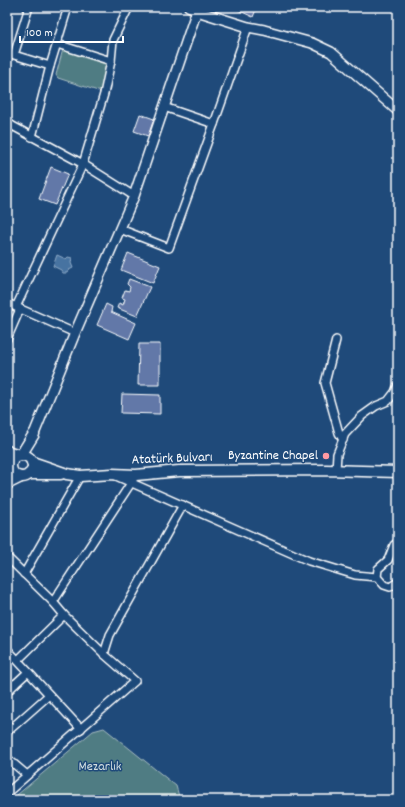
<svg xmlns="http://www.w3.org/2000/svg" width="405" height="807" viewBox="0 0 405 807" font-family="Dekko,sans-serif">
  <style>
    .green { fill: #507b83; stroke: #a8bdc1 }
    .water { fill: #4673a1; stroke: #90abc7 }
    .building { fill: #6278a8; stroke: #fff }
    .lines { fill: none; stroke-linecap: round; stroke-linejoin: round }
    .minor-casing { stroke: #fff; stroke-width: 10 }
    .tertiary-casing { stroke: #fff; stroke-width: 12 }
    .secondary-casing { stroke: #fff; stroke-width: 13 }
    .minor { stroke: #1f4a7a; stroke-width: 7 }
    .tertiary { stroke: #1f4a7a; stroke-width: 9 }
    .secondary { stroke: #1f4a7a; stroke-width: 10 }
    .poi-dot { fill: #ff9aa2; stroke: #1f4a7a; stroke-width: 1.5 }
    .labels { text-anchor: middle; dominant-baseline: central; stroke-width: 3; stroke-linejoin: round; paint-order: stroke }
    .poi-label { font-size: 14px; fill: #fff; stroke: #1f4a7a; text-anchor: end }
    .street-label { font-size: 14px; fill: #fff; stroke: #1f4a7a }
    .park-label { font-size: 14px; fill: #d3dee0; stroke: #1f4a7a }
  </style>
  <rect width="100%" height="100%" fill="#1f4a7a"/>
  <filter id="ink" filterUnits="userSpaceOnUse"><feTurbulence type="fractalNoise" baseFrequency=".025" numOctaves="2"/><feDisplacementMap in="SourceGraphic" scale="8" xChannelSelector="R" yChannelSelector="G"/><feConvolveMatrix kernelMatrix="1 2 1 2 8 2 1 2 1" color-interpolation-filters="sRGB"/></filter>
  <g filter="url(#ink)">
    <!-- green -->
    <g class="green">
      <path d="M63,49L108,64L101,92L58,78L56,75Z"/>
      <path d="M104,728L176,786L180,800H11L93,731Z"/>
    </g>
    <!-- water -->
    <path class="water" d="M57,255L66,259L68,257L72,258L71,263L73,268L69,270L67,273H63L61,270L53,266Z"/>
    <!-- building -->
    <g class="building">
      <path d="M239,7H257L253,17L238,10Z"/>
      <path d="M140,114L154,119L148,136L134,131Z"/>
      <path d="M51,167L68,174L55,205L39,199Z"/>
      <path d="M128,253L160,266L153,283L121,270Z"/>
      <path d="M129,279L150,287L137,316L117,308L119,303L123,305L125,299L122,298L125,290L129,291L130,287L127,284Z"/>
      <path d="M106,304L112,307L111,312L136,323L129,339L97,325Z"/>
      <path d="M139,344H160V385H138Z"/>
      <path d="M122,394L160,395V414L121,413Z"/>
    </g>
    <g class="lines">
      <!-- minor casing -->
      <g class="minor-casing">
        <g id="minor">
          <path d="M29,7L14,55L50,66"/>
          <path d="M188,7L197,11"/>
          <path d="M57,44L111,61"/>
          <path d="M164,107L214,124"/>
          <path d="M7,123L83,164L134,196"/>
          <path d="M7,133L11,125"/>
          <path d="M32,137L50,66L68,7"/>
          <path d="M120,229L169,248L214,124L248,27"/>
          <path d="M7,303L75,333"/>
          <path d="M16,307L83,164L104,94L111,61L113,40L129,7"/>
          <path d="M7,339L20,309"/>
          <path d="M336,340L325,383L339,433L343,440"/>
          <path d="M336,470L337,454L345,434L362,416L376,406L388,401L395,392L398,385"/>
          <path d="M116,476L309,561L355,575L377,577L384,585L390,587L398,582"/>
          <path d="M7,557L53,602L64,615L104,654L135,681L7,793"/>
          <path d="M24,574L80,476"/>
          <path d="M377,577L378,569L388,560L394,545L398,542"/>
          <path d="M53,602L133,480"/>
          <path d="M7,649L81,729"/>
          <path d="M104,654L110,635L183,505"/>
          <path d="M18,660L64,615"/>
          <path d="M7,684H15L28,672"/>
          <path d="M7,692L15,684"/>
          <path d="M7,732L49,695"/>
          <path d="M7,758L27,775"/>
        </g>
      </g>
      <!-- tertiary casing -->
      <g class="tertiary-casing">
        <g id="tertiary">
          <path d="M197,11L248,27L264,30L312,43L331,52L398,111"/>
          <path d="M34,434L75,333L134,196L198,7"/>
        </g>
      </g>
      <!-- secondary casing -->
      <g class="secondary-casing">
        <g id="secondary">
          <path d="M7,451L19,455"/>
          <circle cx="22" cy="466" r="11"/>
          <path d="M21,455L34,434"/>
          <path d="M32,462L67,474L80,476L112,474L136,475L179,471L326,470L398,472"/>
          <path d="M29,474H61"/>
          <path d="M7,484L21,477"/>
        </g>
      </g>
      <!-- minor -->
      <use href="#minor" class="minor"/>
      <!-- tertiary -->
      <use href="#tertiary" class="tertiary"/>
      <!-- secondary -->
      <use href="#secondary" class="secondary"/>
    </g>
  </g>
  <!-- markers -->
  <circle class="poi-dot" cx="326" cy="456" r="4"/>
  <g class="labels">
    <!-- poi labels -->
    <g class="poi-label">
      <text x="318" y="456">Byzantine Chapel</text>
    </g>
    <!-- street labels -->
    <g class="street-label">
      <text transform="translate(172 459) rotate(-2)">Atatürk Bulvarı</text>
    </g>
    <!-- park labels -->
    <g class="park-label">
      <text x="100" y="767">Mezarlık</text>
    </g>
  </g>
  <!-- margin -->
  <rect width="405" height="807" fill="none" stroke="#1f4a7a" stroke-width="24"/>
  <rect x="12" y="12" width="381" height="783" fill="none" stroke="#fff" stroke-width="1.5" filter="url(#ink)"/>
  <!-- scale -->
  <path d="M20 36v6h103v-6" fill="none" stroke="#ffffff" stroke-width="2"/>
  <text x="26" y="36" font-size="12" fill="#ffffff" stroke="#1f4a7a" stroke-width="3" paint-order="stroke">100 m</text>
</svg>
